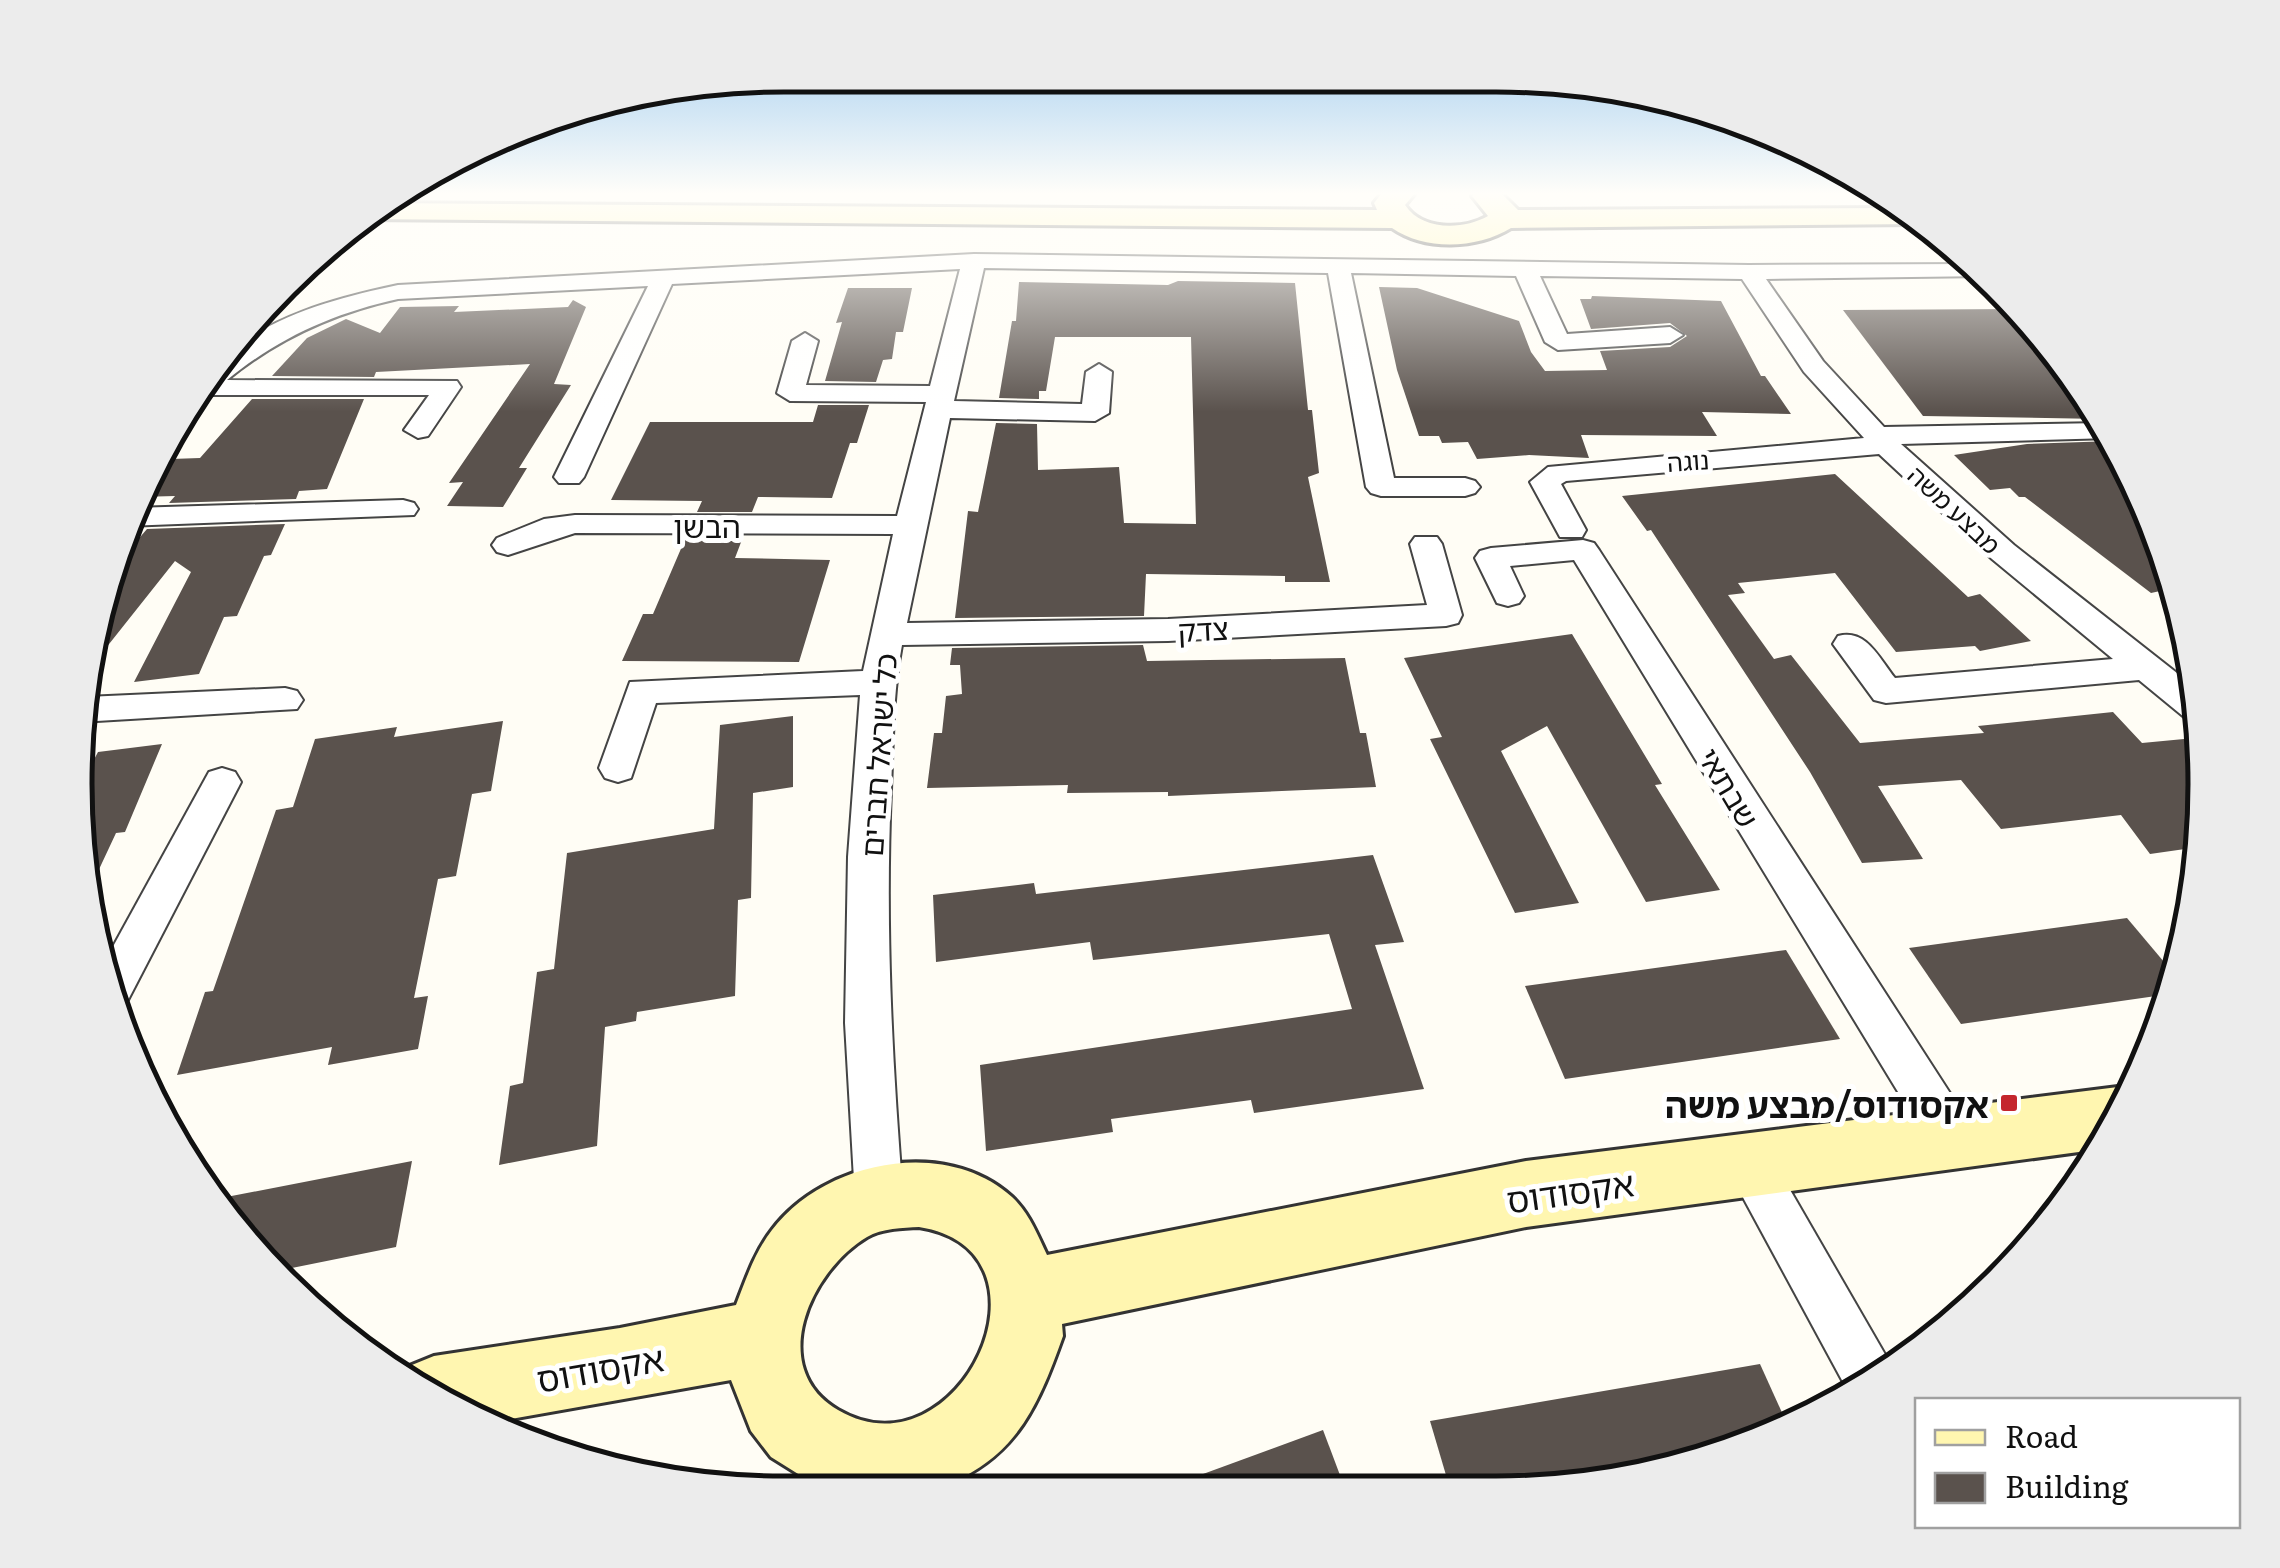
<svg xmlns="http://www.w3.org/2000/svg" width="2280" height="1568" viewBox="0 0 2280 1568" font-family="Literata,'Noto Sans Hebrew',serif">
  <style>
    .building { fill: #5a524d }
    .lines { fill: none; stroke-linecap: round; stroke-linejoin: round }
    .street-casing { stroke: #444; stroke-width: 4 }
    .secondary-casing { stroke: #333; stroke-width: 6 }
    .street { fill: #fff; fill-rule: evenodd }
    .secondary { fill: #fff6b0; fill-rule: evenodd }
    .poi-dot { fill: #c4262e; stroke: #fff; stroke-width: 4 }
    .labels { text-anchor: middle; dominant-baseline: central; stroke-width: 10; stroke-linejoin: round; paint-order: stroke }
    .far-street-label { font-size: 25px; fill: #111; stroke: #fff }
    .street-label { font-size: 30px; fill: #111; stroke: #fff }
    .near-poi-label { font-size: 35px; font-weight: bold; fill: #111; stroke: #fff; text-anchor: end }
    .near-street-label { font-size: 35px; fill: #111; stroke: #fff }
    .rim { fill: none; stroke: #111; stroke-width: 5 }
  </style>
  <rect width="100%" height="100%" fill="#fffdf5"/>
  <!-- building -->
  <g class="building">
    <path d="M1178,281L1295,283L1308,410H1312L1319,473L1308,477L1330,582H1285V576L1146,574L1144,616L955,618L968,511L978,512L996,423L1037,424L1038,470L1119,467L1124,523L1196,524L1191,337H1055L1046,391H1039V399L999,398L1012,321H1016L1019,282L1168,285Z"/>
    <path d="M1379,287L1417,288L1519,321L1531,352L1545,371L1607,370L1600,351L1670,347L1687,336L1670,323L1591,329L1580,299H1591L1592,296L1721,301L1761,376H1765L1791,414L1702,412L1717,436L1581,435L1589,458L1529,455L1477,459L1468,442L1442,443L1439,436H1419L1397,370Z"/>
    <path d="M848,288H912L903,332H896L892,359L883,360L876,382L825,381L842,322L836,323Z"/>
    <path d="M573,300L586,307L554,384L571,385L519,468H527L503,507L447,506L463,482L449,483L530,364L376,372L374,377L272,376L307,338L346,319L380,333L400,307L459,306L454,312L568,307Z"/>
    <path d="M2019,309L2085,390L2101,419L1923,416L1843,310Z"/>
    <path d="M252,399H364L327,489L299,491L296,499L169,503L175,496L138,497L171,459L200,458Z"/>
    <path d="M818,405H869L857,443H850L832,498L758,497L752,512H697L702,501L611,500L650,422H813Z"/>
    <path d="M2113,441L2151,512L2174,588L2151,593L2025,497H2019L2010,488L1990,490L1954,455L2027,444Z"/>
    <path d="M1835,474L1968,597L1980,594L2031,641L1980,651L1975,646L1896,652L1835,573L1738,583L1745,593L1728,595L1774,659L1791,655L1860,743L1984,733L1978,726L2113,712L2142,743L2184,739L2202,756L2205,783L2199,847L2150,854L2121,815L2001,829L1961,780L1878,786L1923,859L1862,863L1810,772L1651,530L1647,531L1622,496Z"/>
    <path d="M285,524L271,555L264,556L237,616L224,617L199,674L134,682L191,572L175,561L94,663L117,564L147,529Z"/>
    <path d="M686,537H743L735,558L830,560L799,662L622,661L643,614H653Z"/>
    <path d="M1572,634L1662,784L1655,785L1720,890L1646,902L1547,726L1501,751L1579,903L1515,913L1430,739L1442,737L1404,658Z"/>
    <path d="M1143,645L1147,661L1345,658L1360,733H1366L1376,787L1168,796V792L1067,793L1068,785L927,788L934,733H942L946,696L962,694L960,665H950L952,648Z"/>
    <path d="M793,716V787L753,793L751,898L738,900L735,996L637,1012L636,1021L605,1027L597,1146L499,1165L510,1086L523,1083L537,972L554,969L567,853L714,829L720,725Z"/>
    <path d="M503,721L491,791L472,794L456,876L438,879L414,998L428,996L418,1049L328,1065L332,1047L177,1075L205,992L213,991L276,810L293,807L315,739L397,727L394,737Z"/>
    <path d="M162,744L125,832L116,833L87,895L80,786L98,752Z"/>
    <path d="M1373,855L1404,942L1375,945L1424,1089L1254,1113L1251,1100L1111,1119L1113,1132L986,1151L980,1065L1352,1009L1329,934L1093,960L1090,942L936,962L933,895L1034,883L1036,894Z"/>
    <path d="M2127,918L2175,975L2170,994L1961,1024L1909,948Z"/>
    <path d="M1786,950L1840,1039L1565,1079L1525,986Z"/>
    <path d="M412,1161L396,1247L272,1272L216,1199Z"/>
    <path d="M1760,1364L1789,1428L1768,1439L1635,1479L1496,1493L1451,1492L1430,1421Z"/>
    <path d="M1323,1430L1346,1491L1173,1488V1485Z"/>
  </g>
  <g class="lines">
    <!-- street casing -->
    <g class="street-casing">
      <g id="street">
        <path d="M974,254L1749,265L1971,264L1988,276L1766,279L1823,361L1884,427L2103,423L2111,438L1901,444L2014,545L2196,688L2199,720L2184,717L2139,680L1886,703L1874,700L1833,644L1838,636C1866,628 1879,658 1895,678L2113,659L1992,559L1879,454L1566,481L1561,484L1586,530L1582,537H1560L1530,482L1548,467L1864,438L1804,372L1742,279L1540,276L1567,334L1670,327L1683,335L1670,343L1558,350L1545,342L1516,276L1351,273L1394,478H1465L1475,481L1480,487L1475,493L1465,496H1381L1371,493L1366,487L1328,273L984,268L954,401L1082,404L1086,372L1099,364L1112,372L1109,413L1095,421L950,418L907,623L1168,619L1427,605L1410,544L1415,537H1437L1442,544L1462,615L1458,623L1446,626L1168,641L902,645C893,693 893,741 891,790C885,927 892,1061 903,1197L896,1214L879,1220L862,1214L855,1197L845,1023L848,857L860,695L656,703L631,778L618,782L605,778L599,768L630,682L863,671L893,534L575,533L508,555L497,552L492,545L497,538L544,519L575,515L897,516L926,402L790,401L777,393L792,341L805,333L818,341L806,385L930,386L960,269L672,284L584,477L579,483H559L554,477L648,286L398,299C334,313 278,338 227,380L457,381L461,387L428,436L418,438L404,430L429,395H197C203,384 209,370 218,362C265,317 336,298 398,285Z"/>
        <path d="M403,500L414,503L418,509L414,515L126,526L132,508Z"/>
        <path d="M1583,540L1594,543L1599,550L1968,1121L1975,1136L1968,1151L1951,1158L1934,1151L1574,560L1510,566L1524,596L1519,603L1508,606L1497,603L1475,558L1480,551L1491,548Z"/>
        <path d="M285,688L297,691L303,700L297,709L80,722L86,697Z"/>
        <path d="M222,768L235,772L241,782L128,1000L119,1003L104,963L209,772Z"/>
        <path d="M1750,1143L1767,1150L1894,1370L1850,1395L1726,1166L1733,1150Z"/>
      </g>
    </g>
    <!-- secondary casing -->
    <g class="secondary-casing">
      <g id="secondary">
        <path d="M1382,193H1415L1405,205C1422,231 1463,230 1488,216L1472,196L1474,193H1501L1518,210L1893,208L1915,224L1511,228C1477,249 1425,251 1392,228L364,219L381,203L1377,210L1374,203Z"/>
        <path d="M2118,1087L2131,1092L2101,1149L1526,1227L1062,1324L1063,1336C1039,1403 1018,1455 948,1484L811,1482L771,1457L751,1431L731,1380L483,1424L470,1420L405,1373L407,1367L434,1356L620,1328L736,1305C746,1279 755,1252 772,1230C824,1161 945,1136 1012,1197C1029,1213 1037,1234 1047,1255L1526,1161ZM919,1227C1067,1250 959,1481 838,1410C766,1368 810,1271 867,1237C882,1228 903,1228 919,1227Z"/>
      </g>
    </g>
    <!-- street -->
    <use href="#street" class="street"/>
    <!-- secondary -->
    <use href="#secondary" class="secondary"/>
  </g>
  <!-- sky -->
  <linearGradient id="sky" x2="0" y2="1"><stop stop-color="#95c6ee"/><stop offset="0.47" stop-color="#fffefa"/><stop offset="1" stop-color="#fffefa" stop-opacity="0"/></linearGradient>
  <rect width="2280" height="412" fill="url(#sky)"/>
  <!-- markers -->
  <rect class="poi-dot" x="1999" y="1093" width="20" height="20" rx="5"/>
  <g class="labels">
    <!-- far-street labels -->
    <g class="far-street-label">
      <text transform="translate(1688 460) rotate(-4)">נוגה</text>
      <text transform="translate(1955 509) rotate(43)">מבצע משה</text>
    </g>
    <!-- street labels -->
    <g class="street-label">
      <text x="707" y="525">הבשן</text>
      <text transform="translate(1203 628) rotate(-3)">צדק</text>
      <text transform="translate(877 755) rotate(-86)">כל ישראל חברים</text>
      <text transform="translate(1730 787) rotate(59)">שבתאי</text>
    </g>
    <!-- near-poi labels -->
    <g class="near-poi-label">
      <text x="1989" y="1103">אקסודוס/מבצע משה</text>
    </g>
    <!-- near-street labels -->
    <g class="near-street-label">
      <text transform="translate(1570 1190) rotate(-8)">אקסודוס</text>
      <text transform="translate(600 1367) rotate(-10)">אקסודוס</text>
    </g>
  </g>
  <!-- crop -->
  <path d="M0 0H2280V1568H0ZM784 92H1496A692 692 0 0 1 2188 784V784A692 692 0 0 1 1496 1476H784A692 692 0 0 1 92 784V784A692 692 0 0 1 784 92Z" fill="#ececec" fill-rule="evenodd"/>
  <path class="rim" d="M784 92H1496A692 692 0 0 1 2188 784V784A692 692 0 0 1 1496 1476H784A692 692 0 0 1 92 784V784A692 692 0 0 1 784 92Z"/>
  <!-- legend -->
  <rect x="1915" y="1398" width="325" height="130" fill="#ffffff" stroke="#a0a0a0" stroke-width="2.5"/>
  <rect x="1935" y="1430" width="50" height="15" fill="#fff6b0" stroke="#a0a0a0" stroke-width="2.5"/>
  <text x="2005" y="1448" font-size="30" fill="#111111">Road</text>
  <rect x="1935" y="1473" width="50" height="30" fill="#5a524d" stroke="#a0a0a0" stroke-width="2.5"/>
  <text x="2005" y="1498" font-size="30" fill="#111111">Building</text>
</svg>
